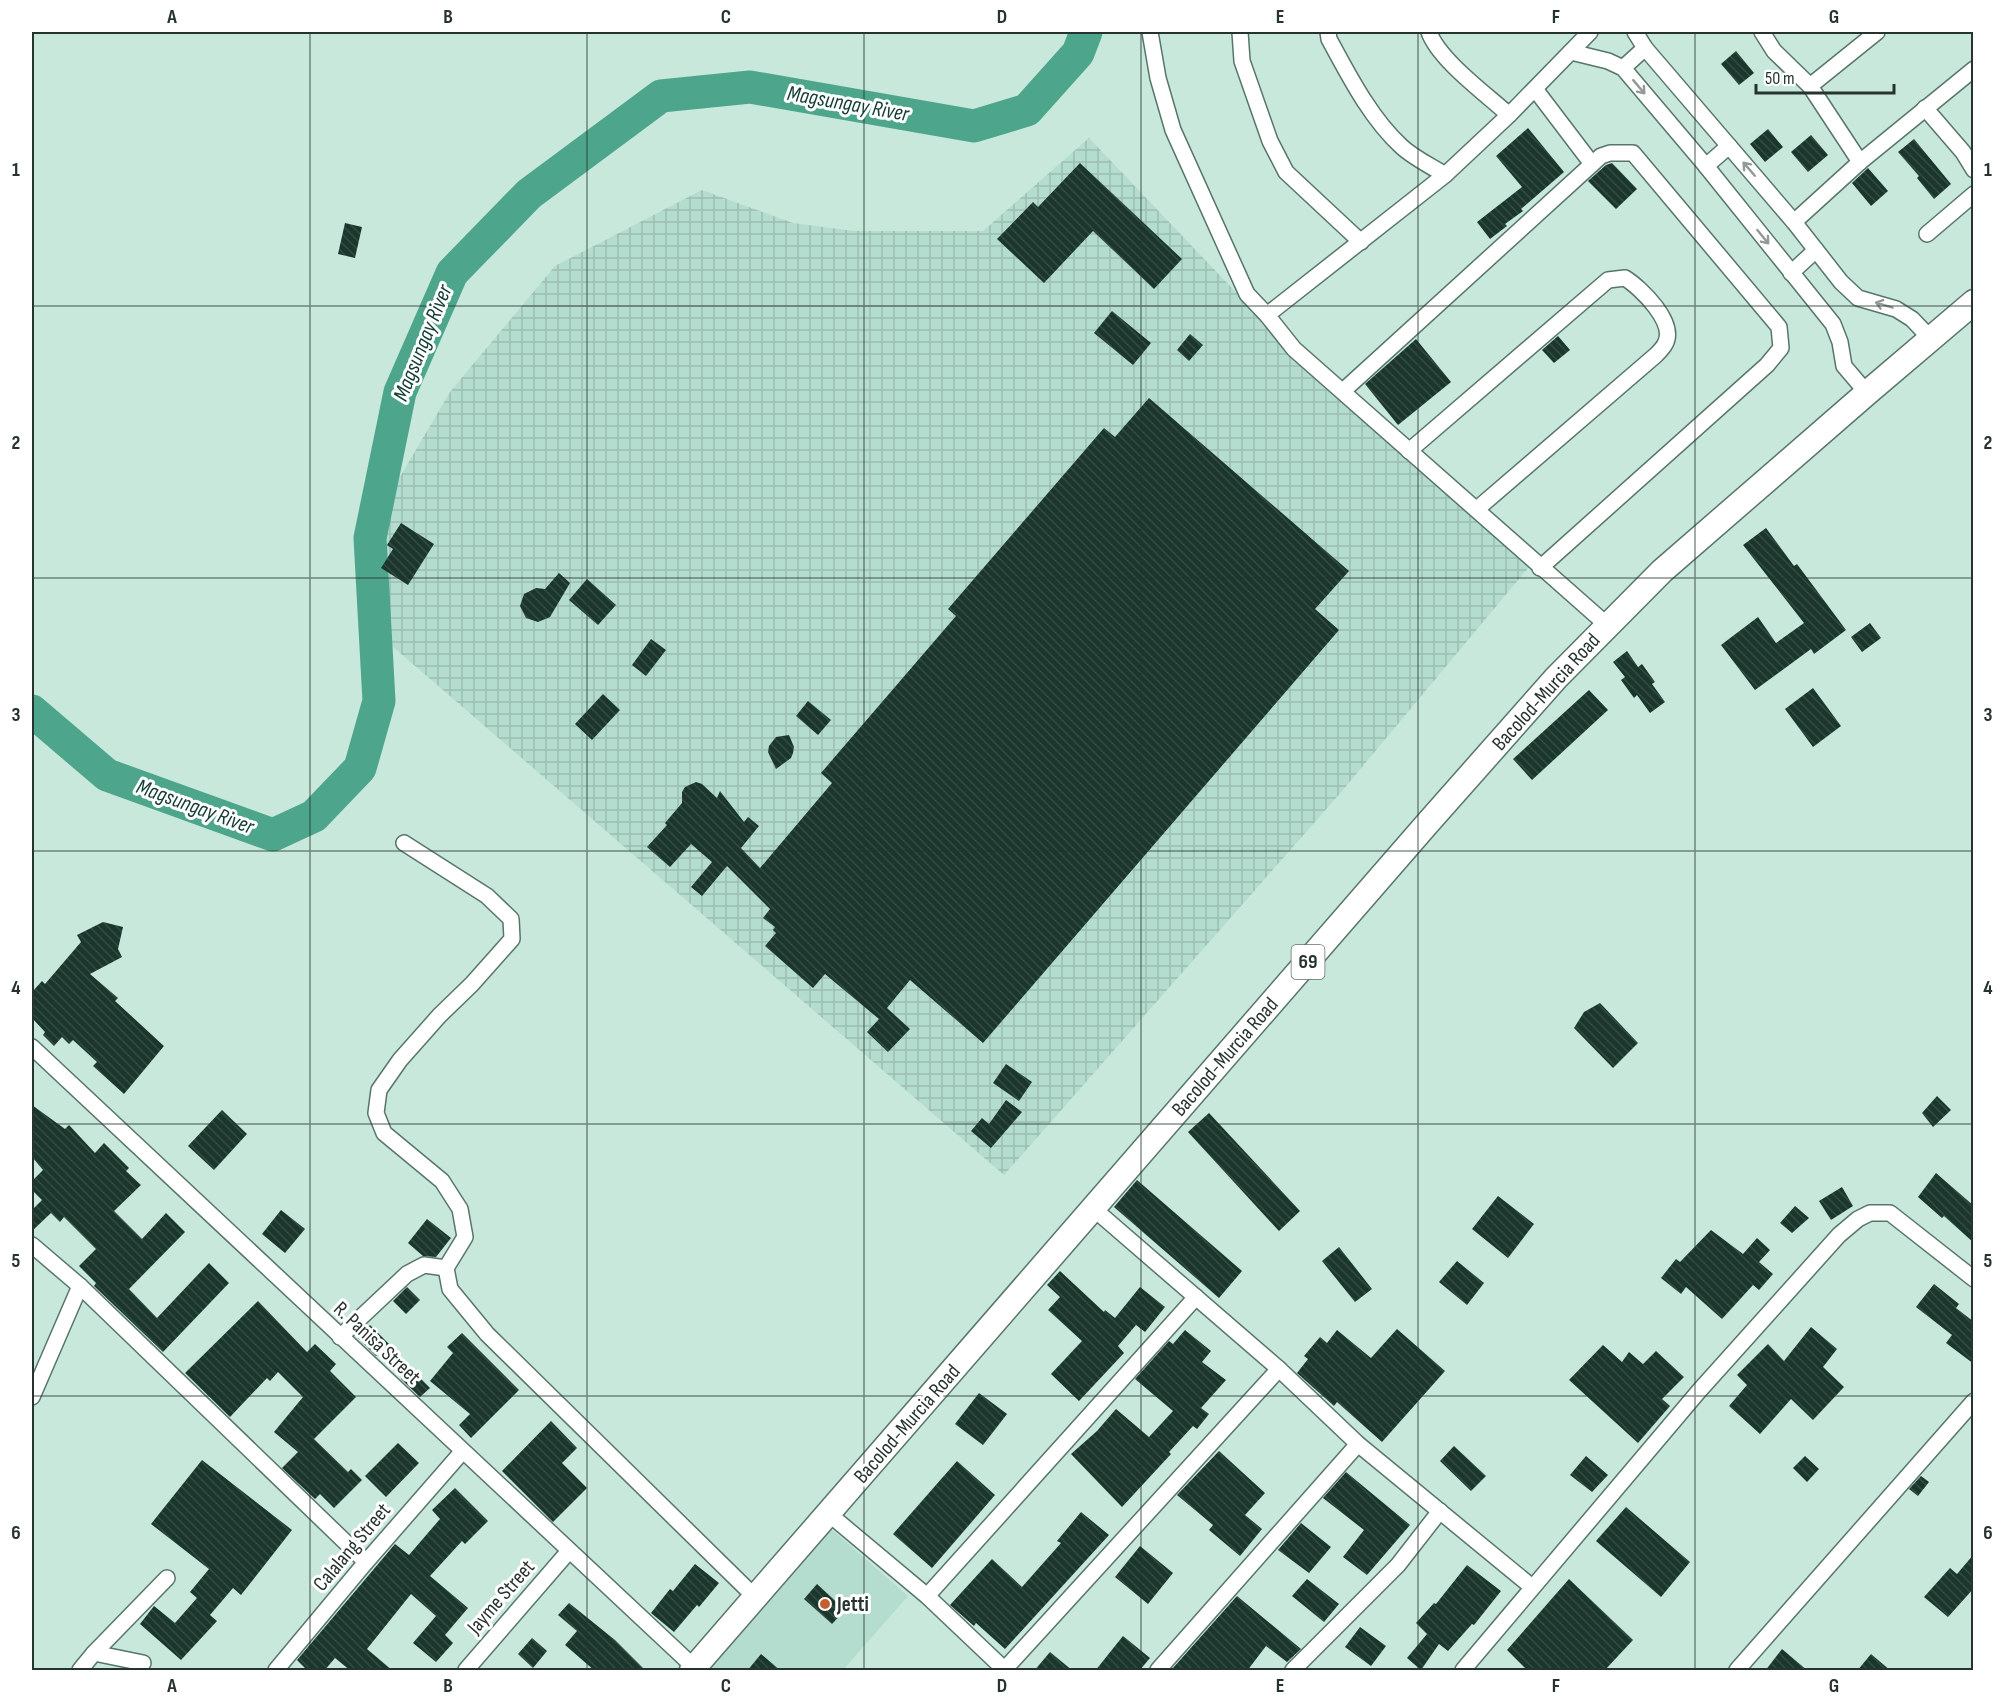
<svg xmlns="http://www.w3.org/2000/svg" width="2005" height="1702" viewBox="0 0 2005 1702" font-family="'Sofia Sans Condensed',sans-serif">
  <style>
    .built { fill: #b4ddcf }
    .industrial { fill: url(#industrial-grid) }
    .lines { fill: none; stroke-linecap: round; stroke-linejoin: round }
    .river { stroke: #4da68b; stroke-width: 33 }
    .building { fill: url(#building-back-hatch) }
    .minor-casing { stroke: #58756b; stroke-width: 18 }
    .primary-casing { stroke: #58756b; stroke-width: 27 }
    .minor { stroke: #fff; stroke-width: 15 }
    .primary { stroke: #fff; stroke-width: 24 }
    .oneway { stroke: #929996 }
    .grid { fill: none; stroke: #26332e; stroke-width: 1.5; stroke-opacity: 0.55 }
    .poi-dot { fill: #c45f2d; stroke: #fff; stroke-width: 2 }
    .labels { text-anchor: middle; dominant-baseline: central; stroke-width: 6; stroke-linejoin: round; paint-order: stroke }
    .shield { fill: #fff; stroke: #67706d; stroke-width: 1.5 }
    .shield-label { font-size: 20px; font-weight: bold; fill: #26332e }
    .street-label { font-size: 21px; fill: #26332e; stroke: #fff }
    .poi-label { font-size: 21px; font-weight: bold; fill: #26332e; stroke: #fff; text-anchor: start }
    .water-label { font-size: 22px; font-style: italic; fill: #153d32; stroke: #fff }
    .neatline { fill: none; stroke: #26332e; stroke-width: 2 }
    .grid-label { font-size: 20px; text-anchor: middle; font-weight: bold; fill: #26332e }
  </style>
  <defs>
    <pattern id="industrial-grid" width="8" height="8" patternUnits="userSpaceOnUse" patternTransform="scale(1.5)"><rect width="8" height="8" fill="#b4ddcf"/><path d="M0 4h8M4 0v8" fill="none" stroke="#9bbeb2"/></pattern>
    <pattern id="building-back-hatch" width="6" height="6" patternUnits="userSpaceOnUse" patternTransform="scale(1.5)"><rect width="6" height="6" fill="#1a362d"/><path d="M-1 5l2 2M0 0l6 6M5-1l2 2" fill="none" stroke="#334b43"/></pattern>
  </defs>
  <rect width="100%" height="100%" fill="#c8e8dc"/>
  <!-- built -->
  <path class="built" d="M830,1528L908,1596L843,1670H708Z"/>
  <!-- industrial -->
  <path class="industrial" d="M1089,138L1250,307L1539,555L1337,797L1004,1175L370,627L381,509L450,392L555,266L702,190L793,223L854,231H983Z"/>
  <g class="lines">
    <!-- river -->
    <path class="river" d="M32,711L107,775L273,835L314,816L360,768L379,701L370,538L400,392L452,273L529,194L661,96L750,87L974,126L1027,110L1078,53L1086,32"/>
  </g>
  <!-- building -->
  <g class="building">
    <path d="M1736,51L1754,73L1739,85L1721,64Z"/>
    <path d="M1528,128L1564,172L1521,209L1523,211L1505,224L1507,226L1490,239L1477,222L1522,187L1496,156Z"/>
    <path d="M1768,129L1783,147L1765,162L1750,144Z"/>
    <path d="M1811,135L1828,155L1808,172L1791,152Z"/>
    <path d="M1914,139L1951,184L1934,199L1917,178L1919,176L1898,152Z"/>
    <path d="M1080,163L1182,259L1154,289L1093,231L1044,283L997,239L1033,202L1038,207Z"/>
    <path d="M1612,163L1637,189L1616,209L1588,181L1606,165Z"/>
    <path d="M1868,168L1888,191L1871,206L1852,183Z"/>
    <path d="M345,223L362,227L355,258L338,254Z"/>
    <path d="M1112,311L1151,343L1133,365L1094,333Z"/>
    <path d="M1190,334L1203,345L1189,361L1177,350Z"/>
    <path d="M1558,336L1570,350L1554,363L1542,350Z"/>
    <path d="M1416,339L1451,382L1398,425L1365,384Z"/>
    <path d="M1149,398L1349,571L1315,609L1339,630L983,1043L910,980L887,1008L910,1029L888,1052L867,1032L879,1019L825,974L813,988L765,946L776,933L773,930L775,927L763,918L770,909L727,866L702,896L691,887L712,862L691,844L670,867L647,847L667,825L665,823L682,803V792L685,787L696,782L702,784L717,798L720,791L744,822L748,817L759,826L741,848L760,868L832,783L821,773L956,616L948,609L1104,428L1115,437Z"/>
    <path d="M401,523L434,544L408,585L381,568L393,549L387,545Z"/>
    <path d="M1766,528L1794,566L1797,564L1846,630L1814,654L1811,649L1755,690L1721,645L1758,617L1776,643L1804,623L1743,545Z"/>
    <path d="M559,573L570,583L550,617L538,622L526,618L520,606L524,594L536,588L545,589Z"/>
    <path d="M587,579L616,605L598,625L569,600Z"/>
    <path d="M1870,623L1881,638L1862,652L1851,637Z"/>
    <path d="M651,639L666,650L646,676L632,665Z"/>
    <path d="M1627,651L1638,667L1642,664L1655,682L1652,684L1665,702L1650,713L1637,695L1634,698L1621,680L1625,677L1613,662Z"/>
    <path d="M1813,688L1841,726L1813,747L1785,709Z"/>
    <path d="M1589,690L1608,710L1532,780L1513,759Z"/>
    <path d="M603,694L620,710L592,740L575,724Z"/>
    <path d="M808,701L831,720L818,735L796,716Z"/>
    <path d="M789,735L794,747L793,753L791,758L776,769L768,752L769,746L776,737Z"/>
    <path d="M103,922L123,927L118,949L122,957L90,974L118,998L115,1001L164,1046L124,1094L93,1066L97,1062L73,1040L69,1044L62,1037L54,1046L43,1035L45,1032L32,1018V992L42,981L45,984L81,942L77,935Z"/>
    <path d="M1600,1003L1638,1043L1613,1068L1574,1028L1584,1012Z"/>
    <path d="M1006,1064L1032,1082L1019,1101L993,1083Z"/>
    <path d="M1937,1096L1951,1110L1933,1127L1922,1113Z"/>
    <path d="M1006,1100L1022,1112L991,1148L971,1131L982,1118L989,1124Z"/>
    <path d="M32,1105L65,1129L69,1125L95,1153L104,1143L129,1168L126,1171L141,1185L114,1211L142,1239L166,1213L185,1232L129,1289L157,1318L209,1263L229,1283L163,1352L94,1286L96,1283L79,1266L96,1249L64,1217L60,1222L51,1213L32,1231V1210L42,1200L32,1190V1181L43,1170L32,1157Z"/>
    <path d="M222,1110L247,1134L214,1170L188,1146Z"/>
    <path d="M1209,1113L1300,1211L1279,1231L1188,1132Z"/>
    <path d="M1936,1173L1974,1206V1243L1944,1216L1942,1218L1918,1197Z"/>
    <path d="M1137,1180L1242,1271L1219,1298L1114,1207Z"/>
    <path d="M1842,1187L1853,1206L1831,1220L1819,1201Z"/>
    <path d="M1498,1196L1534,1224L1508,1258L1472,1229Z"/>
    <path d="M1795,1206L1809,1218L1792,1233L1780,1223Z"/>
    <path d="M281,1210L305,1229L285,1253L262,1234Z"/>
    <path d="M427,1219L451,1238L436,1257L423,1256L408,1243Z"/>
    <path d="M1711,1230L1743,1254L1757,1238L1770,1250L1759,1262L1773,1274L1759,1290L1753,1285L1722,1319L1686,1287L1681,1294L1661,1278L1676,1259L1680,1262Z"/>
    <path d="M1339,1247L1372,1289L1355,1302L1322,1261Z"/>
    <path d="M1457,1261L1484,1283L1467,1305L1439,1282Z"/>
    <path d="M1060,1271L1104,1312L1105,1310L1115,1318L1140,1287L1165,1307L1145,1332L1136,1325L1118,1346L1124,1353L1079,1401L1051,1374L1082,1341L1048,1310L1060,1297L1047,1285Z"/>
    <path d="M1934,1284L1959,1304L1956,1308L1974,1322V1364L1946,1343L1952,1335L1916,1307Z"/>
    <path d="M407,1287L420,1300L406,1314L393,1301Z"/>
    <path d="M258,1301L307,1352L315,1344L336,1364L330,1371L356,1397L314,1439L348,1472L351,1469L362,1480L334,1508L320,1494L315,1499L282,1468L298,1452L274,1432L303,1397L278,1372L270,1381L267,1378L230,1417L185,1373Z"/>
    <path d="M370,1325L389,1344L376,1356L358,1338Z"/>
    <path d="M1811,1327L1837,1349L1823,1367L1844,1387L1813,1420L1791,1399L1760,1434L1729,1406L1747,1385L1737,1375L1768,1344L1784,1361Z"/>
    <path d="M1397,1329L1445,1371L1382,1442L1337,1402L1334,1406L1297,1373L1308,1359L1304,1356L1320,1337L1327,1343L1337,1330L1371,1358Z"/>
    <path d="M1185,1330L1211,1351L1202,1362L1226,1380L1201,1408L1209,1414L1197,1429L1193,1426L1169,1452L1171,1454L1122,1507L1071,1454L1097,1431L1116,1409L1149,1437L1173,1411L1135,1379L1169,1341L1173,1344Z"/>
    <path d="M462,1333L519,1390L471,1438L459,1425L470,1414L430,1381L453,1353L447,1347Z"/>
    <path d="M1603,1345L1622,1362L1629,1352L1643,1364L1656,1351L1684,1377L1662,1399L1670,1406L1638,1443L1569,1380Z"/>
    <path d="M411,1369L430,1388L420,1397L401,1379Z"/>
    <path d="M979,1393L1007,1414L983,1445L955,1424Z"/>
    <path d="M551,1421L577,1448L562,1463L587,1488L553,1522L502,1471Z"/>
    <path d="M398,1443L419,1463L386,1497L365,1476Z"/>
    <path d="M1454,1446L1486,1476L1471,1491L1440,1461Z"/>
    <path d="M1219,1451L1265,1493L1245,1515L1262,1529L1240,1556L1209,1530L1213,1525L1177,1495Z"/>
    <path d="M1586,1456L1608,1475L1592,1492L1570,1475Z"/>
    <path d="M1805,1456L1819,1469L1807,1482L1793,1468Z"/>
    <path d="M202,1460L292,1530L241,1595L233,1588L210,1615L217,1621L181,1660L140,1624L154,1606L175,1623L197,1598L190,1592L209,1569L151,1524Z"/>
    <path d="M957,1461L995,1495L932,1568L893,1534Z"/>
    <path d="M1346,1472L1410,1525L1367,1575L1343,1557L1364,1530L1323,1498Z"/>
    <path d="M1921,1476L1929,1482L1918,1496L1909,1489Z"/>
    <path d="M455,1488L488,1521L465,1544L462,1541L430,1576L468,1608L445,1635L453,1643L436,1662L413,1643L436,1616L411,1594L367,1649L393,1671H351L335,1658L324,1671H308L297,1660L395,1544L409,1555L440,1519L432,1510Z"/>
    <path d="M1626,1507L1690,1562L1661,1597L1596,1541Z"/>
    <path d="M1081,1512L1109,1535L1005,1649L976,1623L974,1626L950,1605L992,1559L1022,1587L1061,1543L1057,1541Z"/>
    <path d="M1301,1523L1331,1547L1309,1573L1278,1550Z"/>
    <path d="M1140,1546L1173,1573L1148,1604L1115,1577Z"/>
    <path d="M1974,1554V1588L1948,1617L1924,1597L1950,1568L1957,1574Z"/>
    <path d="M695,1564L719,1583L699,1607L697,1605L674,1632L651,1613L670,1589L673,1591Z"/>
    <path d="M1467,1565L1501,1591L1474,1625L1472,1624L1448,1651L1439,1644L1421,1670L1407,1658L1427,1634L1416,1623L1434,1603L1436,1604Z"/>
    <path d="M1307,1579L1339,1604L1324,1622L1292,1596Z"/>
    <path d="M1569,1579L1633,1640L1604,1671H1528L1507,1650Z"/>
    <path d="M817,1584L845,1610L832,1624L804,1599Z"/>
    <path d="M1237,1596L1301,1649L1287,1662L1266,1646L1247,1671H1177L1173,1668Z"/>
    <path d="M569,1603L615,1640L646,1671H595L565,1645L577,1631L558,1615Z"/>
    <path d="M1360,1627L1386,1646L1371,1666L1345,1647Z"/>
    <path d="M1123,1636L1150,1658L1139,1671H1095Z"/>
    <path d="M532,1638L547,1651L533,1668L518,1654Z"/>
    <path d="M1782,1649L1808,1671H1765Z"/>
    <path d="M1050,1652L1073,1671H1034Z"/>
    <path d="M761,1654L781,1671H747Z"/>
    <path d="M1871,1654L1891,1671H1857Z"/>
  </g>
  <g class="lines">
    <!-- minor casing -->
    <g class="minor-casing">
      <g id="minor">
        <path d="M1150,32L1158,78L1173,130L1247,294L1267,315"/>
        <path d="M1240,32L1242,61L1270,141L1286,172L1361,242"/>
        <path d="M1328,32L1329,39C1349,76 1371,119 1402,147C1414,158 1431,166 1445,175"/>
        <path d="M1429,32C1439,60 1486,94 1509,115"/>
        <path d="M1590,32L1509,115L1445,175L1267,315L1294,349L1607,625"/>
        <path d="M1635,32L1645,48L1794,222L1841,282L1858,298L1896,309L1912,319L1930,338"/>
        <path d="M1762,32L1774,51L1810,86L1860,162L1974,69"/>
        <path d="M1571,52L1608,61L1623,68L1706,166L1833,324L1840,342L1844,366L1867,393"/>
        <path d="M1623,68L1645,48"/>
        <path d="M1810,86L1877,32"/>
        <path d="M1535,89L1592,164"/>
        <path d="M1925,108L1963,152L1974,170"/>
        <path d="M1706,166L1729,146"/>
        <path d="M1794,222L1860,162"/>
        <path d="M1927,234L1974,194"/>
        <path d="M1791,273L1816,250"/>
        <path d="M1343,391L1601,156L1610,153H1633L1779,327L1781,348L1767,365L1540,568"/>
        <path d="M1409,451L1608,280L1625,278C1641,288 1677,323 1665,344C1663,348 1659,352 1656,355L1477,509"/>
        <path d="M404,843L487,896L511,919L512,939L472,984L439,1016L400,1060L379,1090L376,1113L384,1133L442,1181L460,1209L465,1237L446,1268L450,1289L487,1334L756,1598"/>
        <path d="M32,1047L695,1668"/>
        <path d="M1094,1209L1279,1369L1358,1444L1532,1587"/>
        <path d="M32,1245L80,1286L366,1562"/>
        <path d="M340,1337L407,1274L424,1265L446,1268"/>
        <path d="M32,1397L80,1286"/>
        <path d="M829,1514L927,1596L1005,1670"/>
        <path d="M927,1596L1196,1297"/>
        <path d="M94,1653L143,1663"/>
        <path d="M80,1670L94,1653L167,1578"/>
        <path d="M276,1670L366,1562L462,1452"/>
        <path d="M466,1670L569,1551"/>
        <path d="M1004,1670L1279,1369"/>
        <path d="M1158,1670L1358,1444"/>
        <path d="M1293,1670L1398,1565L1440,1511"/>
        <path d="M1463,1670L1699,1391L1839,1235L1858,1219L1870,1213H1890L1974,1279"/>
        <path d="M1737,1670L1974,1401"/>
      </g>
    </g>
    <!-- primary casing -->
    <g class="primary-casing">
      <path id="primary" d="M692,1670L1426,825L1556,678L1662,571L1867,393L1974,302"/>
    </g>
    <!-- minor -->
    <use href="#minor" class="minor"/>
    <!-- primary -->
    <use href="#primary" class="primary"/>
  </g>
  <!-- one-way arrows -->
  <defs><path id="oneway-shaft" d="M-6 0H5M1.5-3L5.5 0L1.5 3" fill="none" stroke-width="1.6" stroke-linecap="round" stroke-linejoin="round" transform="scale(1.5)"/></defs>
  <g class="oneway">
    <use href="#oneway-shaft" transform="translate(1639 87) rotate(50)"/>
    <use href="#oneway-shaft" transform="translate(1749 169) rotate(-131)"/>
    <use href="#oneway-shaft" transform="translate(1763 237) rotate(51)"/>
    <use href="#oneway-shaft" transform="translate(1884 305) rotate(-163)"/>
  </g>
  <!-- grid -->
  <path class="grid" d="M310,32V1670M587,32V1670M864,32V1670M1141,32V1670M1418,32V1670M1695,32V1670M32,306H1974M32,578H1974M32,851H1974M32,1124H1974M32,1396H1974"/>
  <!-- markers -->
  <circle class="poi-dot" cx="825" cy="1604" r="6"/>
  <g class="labels">
    <!-- shield labels -->
    <rect class="shield" x="1291.5" y="945" width="33" height="34" rx="4.5"/>
    <g class="shield-label">
      <text x="1308" y="962">69</text>
    </g>
    <!-- street labels -->
    <g class="street-label">
      <text transform="translate(1546 692) rotate(-48)">Bacolod-Murcia Road</text>
      <text transform="translate(1225 1057) rotate(-49)">Bacolod-Murcia Road</text>
      <text transform="translate(377 1343) rotate(43)">R. Panisa Street</text>
      <text transform="translate(907 1424) rotate(-49)">Bacolod-Murcia Road</text>
      <text transform="translate(352 1547) rotate(-50)">Calalang Street</text>
      <text transform="translate(501 1597) rotate(-49)">Jayme Street</text>
    </g>
    <!-- poi labels -->
    <g class="poi-label">
      <text x="837" y="1604">Jetti</text>
    </g>
    <!-- water labels -->
    <g class="water-label">
      <text transform="translate(848 104) rotate(10)">Magsungay River</text>
      <text transform="translate(423 343) rotate(-68)">Magsungay River</text>
      <text transform="translate(195 807) rotate(20)">Magsungay River</text>
    </g>
  </g>
  <!-- border -->
  <rect width="2005" height="1702" fill="none" stroke="#ffffff" stroke-width="66"/>
  <!-- scale -->
  <path d="M1756 84v9h138v-9" fill="none" stroke="#26332e" stroke-width="3"/>
  <text x="1765" y="84" font-size="18" fill="#26332e" stroke="#ffffff" stroke-width="4.5" paint-order="stroke">50 m</text>
  <rect x="33" y="33" width="1939" height="1636" class="neatline"/>
  <g class="grid-label">
    <text x="172" y="23">A</text>
    <text x="448" y="23">B</text>
    <text x="726" y="23">C</text>
    <text x="1002" y="23">D</text>
    <text x="1280" y="23">E</text>
    <text x="1556" y="23">F</text>
    <text x="1834" y="23">G</text>
    <text x="16" y="176">1</text>
    <text x="1988" y="176">1</text>
    <text x="16" y="449">2</text>
    <text x="1988" y="449">2</text>
    <text x="16" y="721">3</text>
    <text x="1988" y="721">3</text>
    <text x="16" y="994">4</text>
    <text x="1988" y="994">4</text>
    <text x="16" y="1267">5</text>
    <text x="1988" y="1267">5</text>
    <text x="16" y="1539">6</text>
    <text x="1988" y="1539">6</text>
    <text x="172" y="1692">A</text>
    <text x="448" y="1692">B</text>
    <text x="726" y="1692">C</text>
    <text x="1002" y="1692">D</text>
    <text x="1280" y="1692">E</text>
    <text x="1556" y="1692">F</text>
    <text x="1834" y="1692">G</text>
  </g>
</svg>
